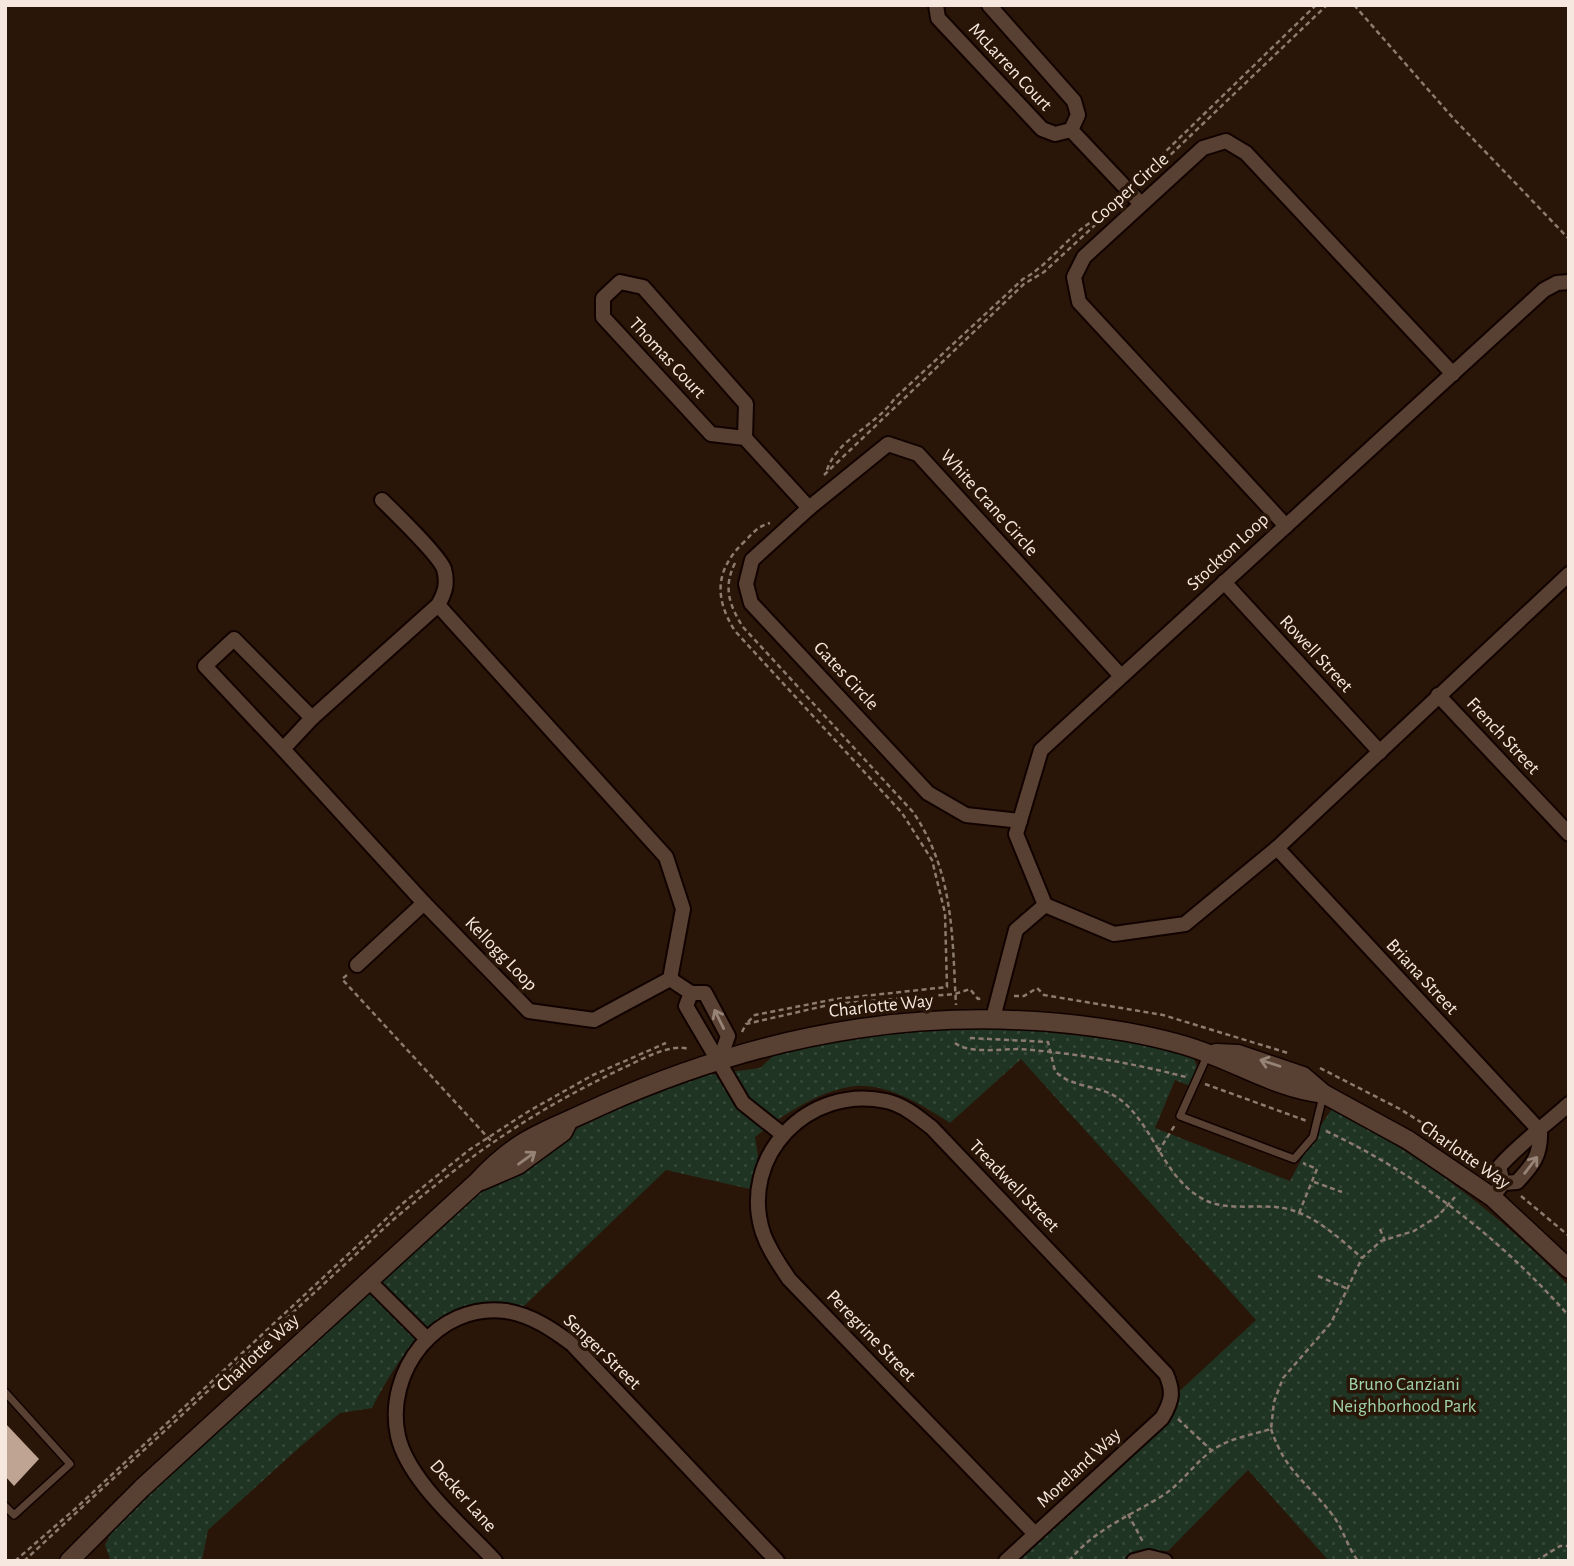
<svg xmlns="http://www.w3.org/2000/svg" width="1574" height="1566" viewBox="0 0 1574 1566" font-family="'Alegreya Sans',sans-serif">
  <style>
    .grass { fill: url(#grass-dots) }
    .building { fill: #bfa493 }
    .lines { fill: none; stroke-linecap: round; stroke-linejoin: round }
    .service-casing { stroke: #110200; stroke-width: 10 }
    .minor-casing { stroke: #110200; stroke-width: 18 }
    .tertiary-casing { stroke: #110200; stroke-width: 21 }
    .path { stroke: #8c7b70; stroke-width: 2.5; stroke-dasharray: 5 3.5; stroke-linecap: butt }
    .service { stroke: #584132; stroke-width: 7 }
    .minor { stroke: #584132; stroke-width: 14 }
    .tertiary { stroke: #584132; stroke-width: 18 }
    .oneway { stroke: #978477 }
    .labels { text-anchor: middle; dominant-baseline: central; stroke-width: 7; stroke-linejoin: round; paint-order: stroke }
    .street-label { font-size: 19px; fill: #f6e8df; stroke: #291608 }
    .park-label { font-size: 19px; fill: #a0d3a8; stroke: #291608 }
  </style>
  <defs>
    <pattern id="grass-dots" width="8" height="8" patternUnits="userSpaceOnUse" patternTransform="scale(1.75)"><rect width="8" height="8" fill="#203423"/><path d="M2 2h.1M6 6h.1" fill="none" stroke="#364838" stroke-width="1.8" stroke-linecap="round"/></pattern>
  </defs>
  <rect width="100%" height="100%" fill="#291608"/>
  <!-- grass -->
  <path class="grass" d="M1005,1027L1131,1042L1193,1057L1197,1066L1190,1086L1175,1080L1155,1128L1290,1181L1313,1137L1332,1109C1425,1158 1495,1210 1569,1286V1561H1329L1248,1470L1168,1551L1146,1550L1124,1561H997L1256,1320L1021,1059L950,1123C924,1106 889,1084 856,1086C821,1089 781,1116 755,1137L758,1156L750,1189L666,1170L524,1306C439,1297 409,1339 372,1408L340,1413L301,1446L208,1530L202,1561H111L105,1545L116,1524L406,1254L484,1189L580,1127L685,1078L760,1068L781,1049L908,1028Z"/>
  <!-- building -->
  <path class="building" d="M5,1423L39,1459L14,1486L5,1476Z"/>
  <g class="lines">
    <!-- service casing -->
    <g class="service-casing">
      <g id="service">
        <path d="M1208,1054L1180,1116L1294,1159L1313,1137L1323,1096"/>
        <path d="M5,1392L70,1464L14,1515L5,1506"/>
      </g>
    </g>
    <!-- minor casing -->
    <g class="minor-casing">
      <g id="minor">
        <path d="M936,5L938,18L1042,129L1055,134L1071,130L1078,115L1074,101L989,5"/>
        <path d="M1071,130L1141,204"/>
        <path d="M1569,282L1557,283L1544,290L1041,750L1016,834L1045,905L1114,934L1185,924L1277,848L1569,574"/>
        <path d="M745,438L711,434L603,317V298L620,282L643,287L746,404L745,438L809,508"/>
        <path d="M382,500C395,513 439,555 444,569C448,583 445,593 438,605L312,718L283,749L424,903L529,1011L594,1020L670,979L683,909L666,857L438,605"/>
        <path d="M1286,526L1079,302L1074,277L1084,257L1203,148L1226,141L1246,153L1453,374"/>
        <path d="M1224,582L1380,752"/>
        <path d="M1438,695L1569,834"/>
        <path d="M283,749L205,666L234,639L312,718"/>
        <path d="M1020,821L966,815L928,793L751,603L746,584L752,560L809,508L888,444L918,454L1121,676"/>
        <path d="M1277,848L1540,1131"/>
        <path d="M357,965L424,903"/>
        <path d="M670,979L691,993H705L728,1036L720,1059"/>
        <path d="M691,993L686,1006L743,1103L782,1134"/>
        <path d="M993,1018L1016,930L1045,905"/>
        <path d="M1503,1183L1499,1167C1520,1143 1545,1126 1569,1104"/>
        <path d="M1497,1191L1503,1183L1517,1182C1533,1165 1541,1155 1540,1131"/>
        <path d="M368,1280L427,1339"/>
        <path d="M495,1561C464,1527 408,1481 398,1436C384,1372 437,1302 506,1311C531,1315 552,1329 572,1344L777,1561"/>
        <path d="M1006,1561L1162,1418C1172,1401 1174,1392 1166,1374L932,1128C918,1117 904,1105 886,1101C809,1084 738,1156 763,1233C769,1250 779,1264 789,1279L1035,1534"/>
        <path d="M1134,1561L1149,1557L1165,1561"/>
      </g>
    </g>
    <!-- tertiary casing -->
    <g class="tertiary-casing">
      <g id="tertiary">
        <path d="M1216,1053L1238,1054L1303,1076L1324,1094L1408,1140L1492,1197L1569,1269"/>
        <path d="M481,1181L518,1165L563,1132L567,1124"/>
        <path d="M69,1561L142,1488L476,1183C519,1136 545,1132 600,1106C770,1030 943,1000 1127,1032C1154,1037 1185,1044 1209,1054C1249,1069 1281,1089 1324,1094"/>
      </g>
    </g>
    <!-- path -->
    <g class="path">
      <path d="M1354,5L1453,118L1569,239"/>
      <path d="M1158,165L1163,154L1316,5"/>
      <path d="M1140,184L1327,5"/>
      <path d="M827,470C837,439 877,425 895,398L1023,279C1053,263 1071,229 1103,216"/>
      <path d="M824,475L1024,284L1044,272L1119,203"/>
      <path d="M735,563C723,587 729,605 743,627L913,812C954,873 952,934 956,1005"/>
      <path d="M347,975L342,979L492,1142"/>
      <path d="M1014,996H1024L1037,988L1044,995L1163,1015L1288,1053"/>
      <path d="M748,1022L755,1015L836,999L947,987L945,913L932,860L902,813L735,631C714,598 715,570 744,542C753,533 758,526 770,523"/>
      <path d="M742,1032L746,1024L833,1004L955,994L970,989L978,999L983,998"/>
      <path d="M970,1038L1048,1042L1055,1071C1072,1089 1102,1084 1122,1101C1156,1129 1164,1181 1207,1201C1227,1210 1255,1205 1276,1207C1310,1210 1338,1237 1362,1258"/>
      <path d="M955,1043C968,1054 1002,1049 1019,1049C1075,1053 1132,1063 1186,1077"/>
      <path d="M1320,1068L1400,1109L1475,1156L1481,1168"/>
      <path d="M1205,1084L1307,1121"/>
      <path d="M1326,1131C1418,1174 1501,1239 1569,1316"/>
      <path d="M1158,1152L1175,1125"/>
      <path d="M1314,1182L1342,1192"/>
      <path d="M1521,1196L1569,1236"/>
      <path d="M1299,1213L1317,1169L1303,1163"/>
      <path d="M1380,1229L1385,1241"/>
      <path d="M1318,1276L1348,1289"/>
      <path d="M1178,1419L1211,1450"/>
      <path d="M1271,1429C1286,1474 1309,1483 1334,1517C1344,1531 1348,1548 1358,1561"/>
      <path d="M1128,1514L1143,1542"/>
      <path d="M15,1561L76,1508L402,1204L469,1150L529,1111L593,1075L666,1043"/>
      <path d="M24,1561L393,1220C470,1155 531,1112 623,1068C640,1060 671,1043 688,1049"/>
      <path d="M1069,1561C1095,1529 1128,1517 1162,1496C1181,1484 1192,1466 1210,1452C1226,1439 1251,1435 1271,1429L1274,1402L1283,1378L1331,1323L1362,1258L1381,1241L1414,1231L1438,1216L1455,1197"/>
      <path d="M1536,1561L1560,1546H1569"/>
    </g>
    <!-- service -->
    <use href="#service" class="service"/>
    <!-- minor -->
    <use href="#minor" class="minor"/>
    <!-- tertiary -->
    <use href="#tertiary" class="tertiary"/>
  </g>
  <!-- one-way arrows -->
  <defs><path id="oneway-shaft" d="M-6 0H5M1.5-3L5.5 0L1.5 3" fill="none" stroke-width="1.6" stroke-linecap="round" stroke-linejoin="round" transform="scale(1.75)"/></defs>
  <g class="oneway">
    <use href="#oneway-shaft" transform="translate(719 1019) rotate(-116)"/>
    <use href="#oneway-shaft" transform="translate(1270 1063) rotate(-162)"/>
    <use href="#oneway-shaft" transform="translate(527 1158) rotate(-36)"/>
    <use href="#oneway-shaft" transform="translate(1531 1165) rotate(-53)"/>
  </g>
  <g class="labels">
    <!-- street labels -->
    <g class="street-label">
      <text transform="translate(1010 67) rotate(47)">McLarren Court</text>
      <text transform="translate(1130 189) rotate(-42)">Cooper Circle</text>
      <text transform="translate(667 358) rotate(47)">Thomas Court</text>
      <text transform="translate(989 503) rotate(48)">White Crane Circle</text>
      <text transform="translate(1228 552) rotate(-43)">Stockton Loop</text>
      <text transform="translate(1316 654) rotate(47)">Rowell Street</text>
      <text transform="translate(846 676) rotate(47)">Gates Circle</text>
      <text transform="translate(1503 736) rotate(47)">French Street</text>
      <text transform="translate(501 954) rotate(46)">Kellogg Loop</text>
      <text transform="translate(1422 977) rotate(47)">Briana Street</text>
      <text transform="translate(881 1006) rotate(-6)">Charlotte Way</text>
      <text transform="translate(1465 1155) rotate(35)">Charlotte Way</text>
      <text transform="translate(1014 1186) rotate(46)">Treadwell Street</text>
      <text transform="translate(871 1336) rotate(46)">Peregrine Street</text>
      <text transform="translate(602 1352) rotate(44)">Senger Street</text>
      <text transform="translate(258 1353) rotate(-43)">Charlotte Way</text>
      <text transform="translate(1079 1468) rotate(-43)">Moreland Way</text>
      <text transform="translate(463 1496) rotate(48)">Decker Lane</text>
    </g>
    <!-- park labels -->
    <g class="park-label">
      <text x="1404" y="1384">Bruno Canziani<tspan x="1404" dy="22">Neighborhood Park</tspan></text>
    </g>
  </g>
  <!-- border -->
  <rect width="1574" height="1566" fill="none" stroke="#f6e8df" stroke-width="14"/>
</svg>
